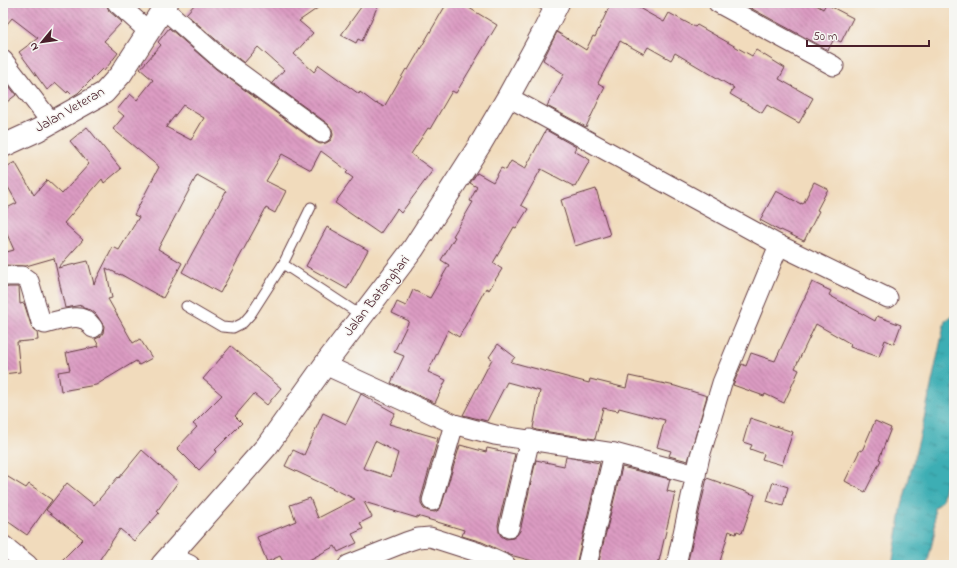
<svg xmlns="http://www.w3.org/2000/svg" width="957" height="568" viewBox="0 0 957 568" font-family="'Indie Flower',sans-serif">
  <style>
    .water { fill: url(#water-ripples); stroke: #436670 }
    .building { fill: url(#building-back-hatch); fill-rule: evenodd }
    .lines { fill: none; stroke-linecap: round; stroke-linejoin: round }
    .service-casing { stroke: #633b41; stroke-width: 11 }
    .minor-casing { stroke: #633b41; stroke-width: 21 }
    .tertiary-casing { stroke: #633b41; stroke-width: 24 }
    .service { stroke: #fff; stroke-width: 9 }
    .minor { stroke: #fff; stroke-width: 19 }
    .tertiary { stroke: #fff; stroke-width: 22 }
    .labels { text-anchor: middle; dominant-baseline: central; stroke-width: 3; stroke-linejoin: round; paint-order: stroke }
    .street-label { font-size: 14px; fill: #4a1f2b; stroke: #f6f6f2 }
  </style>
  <defs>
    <pattern id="water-ripples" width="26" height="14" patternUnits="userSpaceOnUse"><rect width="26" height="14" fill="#3caeb4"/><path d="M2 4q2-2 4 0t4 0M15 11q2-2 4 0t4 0" fill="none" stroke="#348d93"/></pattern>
    <pattern id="building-back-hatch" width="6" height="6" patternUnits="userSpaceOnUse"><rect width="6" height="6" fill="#dc9bc2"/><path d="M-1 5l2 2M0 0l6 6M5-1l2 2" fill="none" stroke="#b47e9e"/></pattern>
  </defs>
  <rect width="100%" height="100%" fill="#f6f6f2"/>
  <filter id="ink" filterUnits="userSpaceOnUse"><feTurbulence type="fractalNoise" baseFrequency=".025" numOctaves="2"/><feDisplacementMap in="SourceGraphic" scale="8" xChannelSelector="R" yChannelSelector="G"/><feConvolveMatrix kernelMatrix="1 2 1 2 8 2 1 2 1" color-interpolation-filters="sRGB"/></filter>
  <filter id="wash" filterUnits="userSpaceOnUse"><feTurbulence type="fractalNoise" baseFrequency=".012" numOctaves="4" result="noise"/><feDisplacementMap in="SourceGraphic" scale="16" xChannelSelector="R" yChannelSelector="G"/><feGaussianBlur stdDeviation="0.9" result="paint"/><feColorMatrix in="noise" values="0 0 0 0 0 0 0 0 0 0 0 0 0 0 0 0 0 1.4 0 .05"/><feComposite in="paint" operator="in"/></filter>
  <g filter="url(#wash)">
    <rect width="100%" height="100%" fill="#f1dbbc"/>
    <!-- water -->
    <path class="water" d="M953,315L954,317V441L942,501L934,508L935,531L927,565H893V559L902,505L922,428L945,321Z"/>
    <g id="blocks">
      <!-- building -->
      <g class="building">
        <path d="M3,3H106L109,11L122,22L104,41L118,53L104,71L102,69L78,93L73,96L68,91L67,93L56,83L47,90L19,52L38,38L12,18L3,29Z"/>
        <path d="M196,3H325L299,21L313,33L294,54L314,72L319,65L359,94L360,92L376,104L377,103L384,107L406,69L408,70L447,3H461L497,25L456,93L452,91L430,129L428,128L411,154L433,170L401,213L397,209L380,234L335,203L353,178L346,173L348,171L321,151L311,170L282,154L266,181L286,191L275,213L266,208L220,293L182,272L226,191L197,175L158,249L182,263L163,298L120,274V275L106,268L112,298L108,299L133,343L140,339L152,358L139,365L136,361L96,385L61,391L58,372L70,370L66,353L99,346L95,339L100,337L103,333L104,326L96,314L91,310L83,308L82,305L65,308L54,258L26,266L3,265V253L14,250L3,225V210L17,203L3,178V169L15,162L34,195L47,180L62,194L89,164L70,141L87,127L121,169L104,183L102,179L64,223L83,240L58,268L88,261L94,284L113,247L119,250L139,217L134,215L159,167L113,129L124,116L117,110L130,94L137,100L153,80L140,69L161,45L158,42L169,28L216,69L316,142L320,144L326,143L331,140L333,135L332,129L328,124L272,83L284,70L258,47L244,63L229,51L186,14ZM183,105L204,118L191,140L166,127Z"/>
        <path d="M364,3H379L362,41L358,39L356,43L341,35Z"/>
        <path d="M611,3H630L664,22L669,13L695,27L697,25L752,56L756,50L785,68L779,79L813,98L799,123L767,105L762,113L730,94L734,88L675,53L671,60L648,47L644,54L620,41L598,83L605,87L586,127L547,106L564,74L543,60L557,32L586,50L593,36L595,37Z"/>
        <path d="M746,3H813L823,9L826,4L853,18L841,42L834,39L828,50L745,5Z"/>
        <path d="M3,78L16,95L3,105Z"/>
        <path d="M546,130L576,147L574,151L590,160L575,187L541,169L521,205L528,209L516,228L514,227L493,263L502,269L489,290L486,288L459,337L448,330L428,372L446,380L435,403L391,383L404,356L394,352L409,321L392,313L397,302L406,306L413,290L430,298L449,265L441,260L455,237L453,236L473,202L470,201L477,187L470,183L477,173L493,182L501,168L506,170L511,161L525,169Z"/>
        <path d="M814,182L828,189L817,210L819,211L804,241L781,230L780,231L760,220L776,191L801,204V203L803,204Z"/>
        <path d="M596,189L610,235L575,246L561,200Z"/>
        <path d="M327,227L368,250L347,289L306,266Z"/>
        <path d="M812,282L831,291L829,295L875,321L877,316L901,325L894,344L885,340L879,357L850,347L851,344L816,324L795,368L799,370L784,403L765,394L764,396L733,385L742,364L746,366L751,353L775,361Z"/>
        <path d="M9,287H19L20,304L24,303L31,325L33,329L37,332L38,340L17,342L20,372L3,374V288Z"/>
        <path d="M498,344L515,357L511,362L589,383L590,379L626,388L629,376L675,386L707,396L688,461L669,456L671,451L657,447L665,420L619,408L618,411L603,408L595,439L536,430L533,428L540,391L507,382L487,421L463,415L492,359L489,357Z"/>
        <path d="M231,346L281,388L267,405L254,394L235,416L242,423L215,450L217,451L199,470L177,448L197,427L193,424L222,395L203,379Z"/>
        <path d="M361,394L395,413L389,424L438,438L421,498V504L424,509L429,511L435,512L440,509L442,504L460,445L486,452L487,448L515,454L498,525L499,532L501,536L506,539L513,538L517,535L520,531L536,460L564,466L566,457L600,463L576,565H548L510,555L482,542L462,536L464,530L417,516V518L364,502L372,517L360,523L363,529L352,534L357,543L338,552L335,546L300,565H285L280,556L267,562L257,537L296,521L290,505L310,498L318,518L355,499L285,466L293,450L304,455L323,413L346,424ZM375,441L398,453L391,477L363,468Z"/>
        <path d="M750,418L793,432L782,465L762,459L764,454L750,449L752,445L743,442Z"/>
        <path d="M875,421L891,428L879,459L881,460L865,492L845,481L860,450L862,451Z"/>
        <path d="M142,450L178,482L157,511L159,513L134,541L120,529L96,565H57L83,539L46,510L67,483L94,505L118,477L119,478Z"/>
        <path d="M622,467L670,479L667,491L675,493L659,561L658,560L657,565H598Z"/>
        <path d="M3,474L26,488L29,484L52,500L27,535L3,518Z"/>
        <path d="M707,478L755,495L742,533L737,531L736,534L729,531L719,565H687Z"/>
        <path d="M773,482L788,487L783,506L767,501Z"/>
      </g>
    </g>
  </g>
  <g filter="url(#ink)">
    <use href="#blocks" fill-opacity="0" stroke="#633b41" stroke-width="1"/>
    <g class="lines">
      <!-- service casing -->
      <g class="service-casing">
        <g id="service">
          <path d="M540,3L554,11"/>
          <path d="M283,264L311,207"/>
          <path d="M186,306L222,327L233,328L243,323L251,314L283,264L362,316"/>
        </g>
      </g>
      <!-- minor casing -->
      <g class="minor-casing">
        <g id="minor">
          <path d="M117,3L148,31"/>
          <path d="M718,3L834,66"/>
          <path d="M163,8L222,60L322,133"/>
          <path d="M3,60L51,122"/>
          <path d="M508,97L779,245L722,383L700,456L676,565"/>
          <path d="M779,245L888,298"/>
          <path d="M3,276H22L29,281L41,322L45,324C53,322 75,315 83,319C88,320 90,324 93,328"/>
          <path d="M325,365L454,424L495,435L614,453L696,475"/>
          <path d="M432,501L454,424"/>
          <path d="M509,528L530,439"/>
          <path d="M3,545L28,565"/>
          <path d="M170,556L190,565"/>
          <path d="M348,565L406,542L418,538L430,537L477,552L506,565"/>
          <path d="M587,565L614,453"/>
        </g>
      </g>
      <!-- tertiary casing -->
      <g class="tertiary-casing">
        <g id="tertiary">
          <path d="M3,146L38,130L104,93L121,74L167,3"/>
          <path d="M162,565L267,446L329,359L413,249L481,143L508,97L543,33L558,3"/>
        </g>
      </g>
      <!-- service -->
      <use href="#service" class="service"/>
      <!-- minor -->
      <use href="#minor" class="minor"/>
      <!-- tertiary -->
      <use href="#tertiary" class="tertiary"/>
    </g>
  </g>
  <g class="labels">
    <!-- street labels -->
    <g class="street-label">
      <text transform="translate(70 110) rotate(-30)">Jalan Veteran</text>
      <text transform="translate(377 296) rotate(-52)">Jalan Batanghari</text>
    </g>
  </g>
  <!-- margin -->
  <rect width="957" height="568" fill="none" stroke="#f6f6f2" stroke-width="16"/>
  <!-- north arrow -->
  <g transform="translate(42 42) rotate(241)" stroke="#f6f6f2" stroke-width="3" paint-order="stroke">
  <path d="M0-3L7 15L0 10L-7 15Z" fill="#4a1f2b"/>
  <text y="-6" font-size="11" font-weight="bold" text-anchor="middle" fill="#4a1f2b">N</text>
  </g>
  <!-- scale -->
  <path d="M807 40v6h122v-6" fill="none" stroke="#4a1f2b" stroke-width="2"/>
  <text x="813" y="40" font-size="12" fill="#4a1f2b" stroke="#f6f6f2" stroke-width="3" paint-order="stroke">50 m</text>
</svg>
